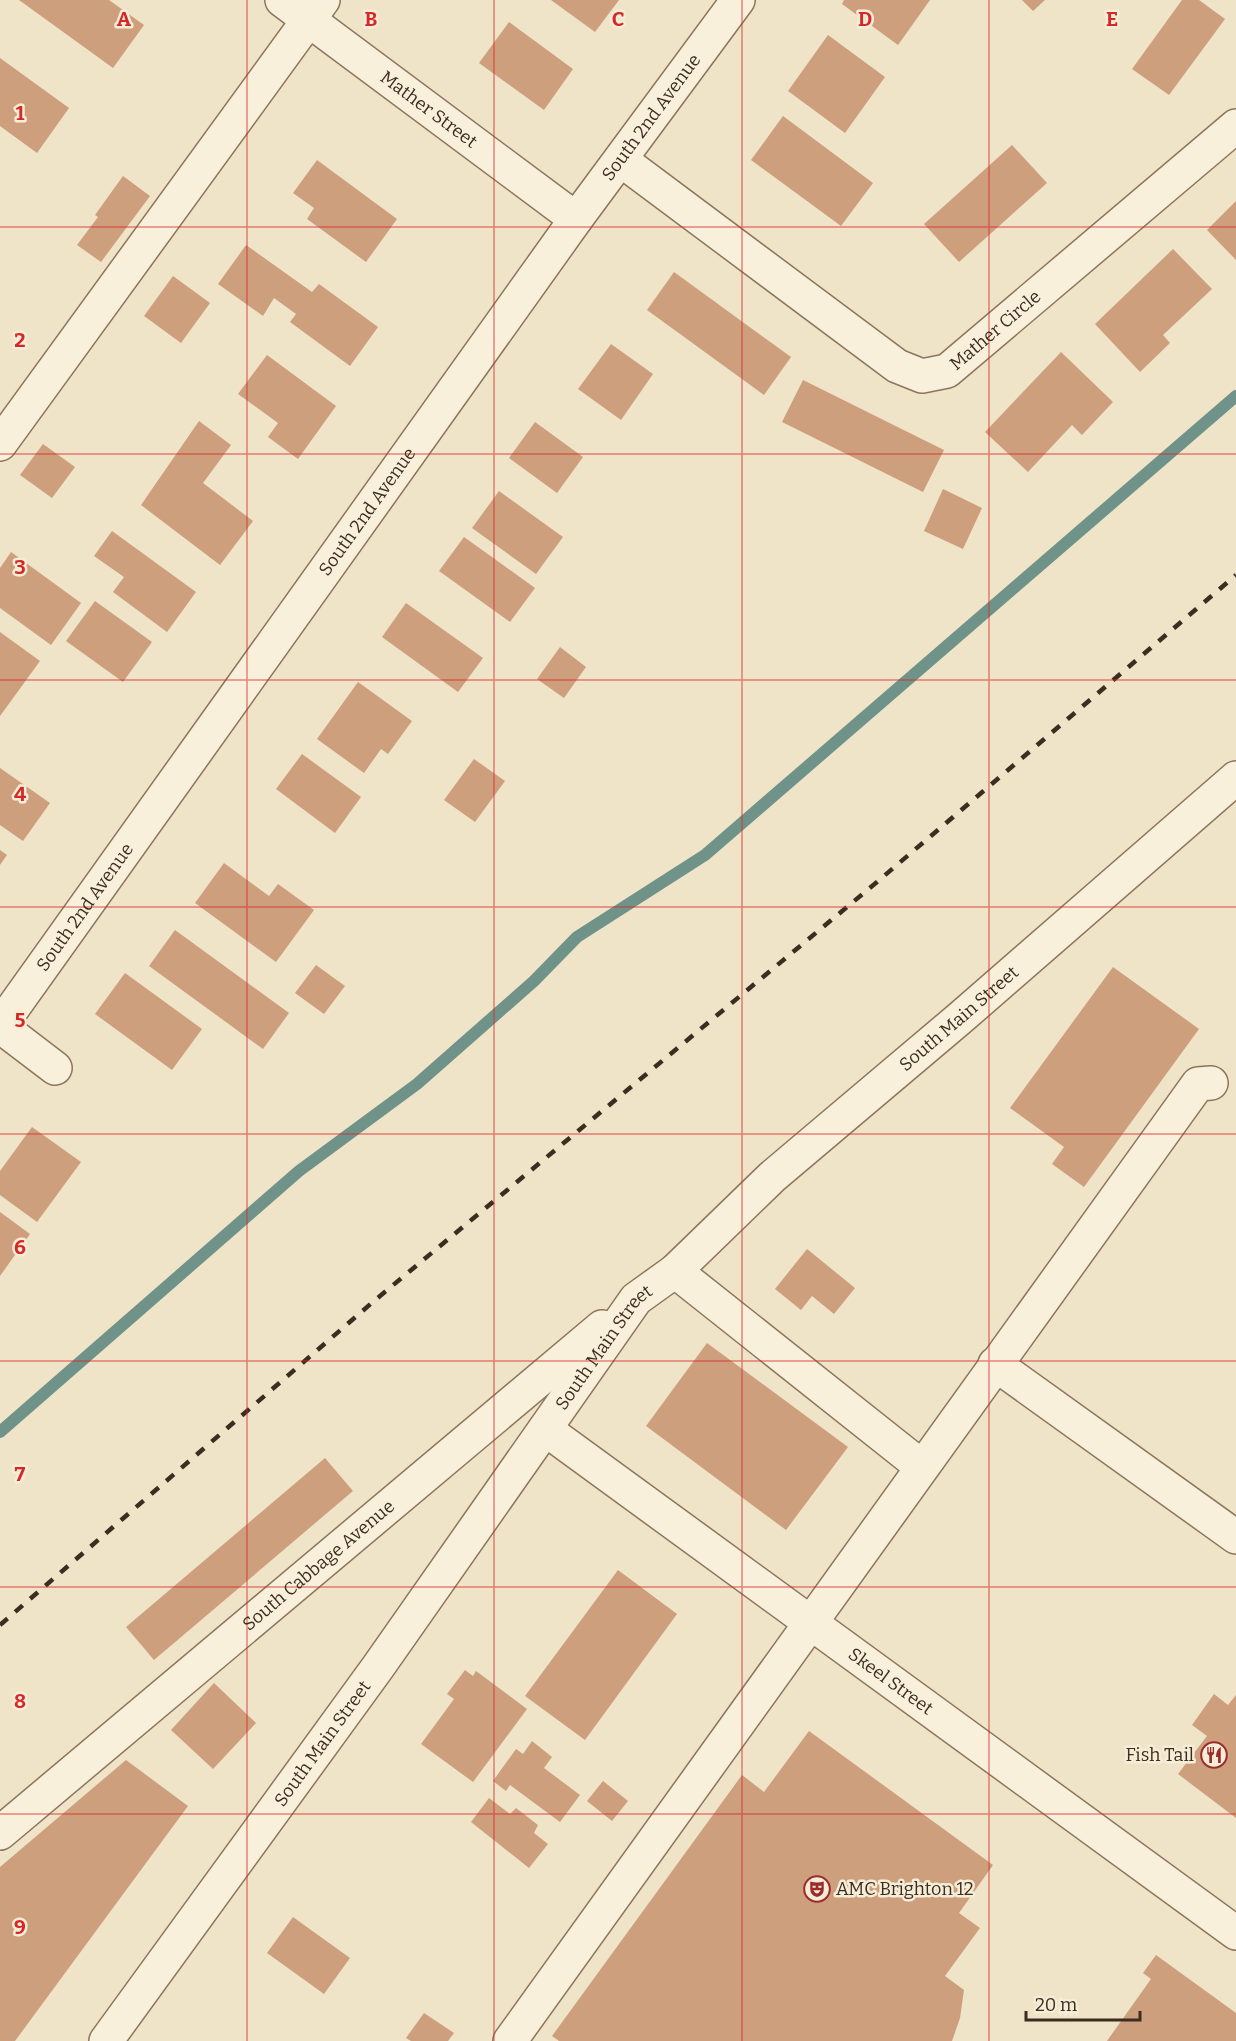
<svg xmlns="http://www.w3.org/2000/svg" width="1236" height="2041" viewBox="0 0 1236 2041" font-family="Bitter,serif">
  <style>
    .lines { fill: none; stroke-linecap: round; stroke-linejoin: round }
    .stream { stroke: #6f9289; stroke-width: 12 }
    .building { fill: #ce9f7d }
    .minor-casing { stroke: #8c755c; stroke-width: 36 }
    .minor { stroke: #f9f0db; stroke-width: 33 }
    .rail { stroke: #3c2d20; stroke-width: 4.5; stroke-dasharray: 10 10; stroke-linecap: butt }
    .grid { fill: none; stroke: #d62828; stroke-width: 1.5; stroke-opacity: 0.55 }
    .labels { text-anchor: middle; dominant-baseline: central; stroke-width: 5; stroke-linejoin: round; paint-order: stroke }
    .street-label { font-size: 18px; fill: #3c2d20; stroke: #f6edd7 }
    .poi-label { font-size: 18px; fill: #3c2d20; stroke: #f6edd7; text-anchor: end }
    .grid-label { font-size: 20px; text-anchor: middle; font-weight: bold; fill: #d62828; stroke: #f6edd7; stroke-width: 5; stroke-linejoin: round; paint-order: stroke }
  </style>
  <rect width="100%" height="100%" fill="#efe3c8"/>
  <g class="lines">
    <!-- stream -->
    <path class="stream" d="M0,1432L299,1171L417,1084L534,981L577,937L705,855L1236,396"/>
  </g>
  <!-- building -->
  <g class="building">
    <path d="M19,0H109L144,25L113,68Z"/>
    <path d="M551,0H619L595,32Z"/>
    <path d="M844,0H930L898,45L842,4Z"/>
    <path d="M1022,0H1045L1033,11Z"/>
    <path d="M1182,0H1199L1225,19L1169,95L1132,69Z"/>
    <path d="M509,22L573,69L544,110L479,63Z"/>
    <path d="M828,35L885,77L845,133L788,91Z"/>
    <path d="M0,58L69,108L37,153L0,126Z"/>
    <path d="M783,116L873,183L841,226L751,160Z"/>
    <path d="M1012,145L1047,183L959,262L924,224Z"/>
    <path d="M317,160L397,219L366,262L307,219L314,208L293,193Z"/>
    <path d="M123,176L150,196L101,262L77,245L98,217L95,215Z"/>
    <path d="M1236,201V260L1207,230Z"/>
    <path d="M246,245L312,292L319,284L378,327L350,366L290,322L296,314L274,298L263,316L218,284Z"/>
    <path d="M1173,249L1212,289L1163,335L1170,343L1140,372L1095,324Z"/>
    <path d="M674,272L791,357L764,395L647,310Z"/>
    <path d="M173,276L210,303L181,343L144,316Z"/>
    <path d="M611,344L653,374L621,420L578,389Z"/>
    <path d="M1061,352L1113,402L1082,435L1072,425L1028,472L985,432Z"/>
    <path d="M267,355L336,406L298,459L268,437L278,423L238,394Z"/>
    <path d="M803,380L944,450L923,492L782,422Z"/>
    <path d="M199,421L231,445L203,483L253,521L220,565L141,505Z"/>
    <path d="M535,422L583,457L557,493L509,458Z"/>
    <path d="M43,444L75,467L52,498L20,475Z"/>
    <path d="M943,489L982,508L963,549L924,531Z"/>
    <path d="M499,491L563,537L536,574L472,528Z"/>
    <path d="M112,531L196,592L167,632L113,592L124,577L94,556Z"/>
    <path d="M464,537L535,588L510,622L439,571Z"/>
    <path d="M11,552L81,603L51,645L0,608V568Z"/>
    <path d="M95,601L152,642L123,682L66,641Z"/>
    <path d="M406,603L483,658L458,692L382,637Z"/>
    <path d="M0,632L40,661L0,716Z"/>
    <path d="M560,647L586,667L564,698L537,679Z"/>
    <path d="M358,682L412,721L388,754L381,749L364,773L317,739Z"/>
    <path d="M302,754L361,797L335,833L276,789Z"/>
    <path d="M474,759L505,781L475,822L444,800Z"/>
    <path d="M0,768L50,803L23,841L0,825Z"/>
    <path d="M0,850L7,855L0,865Z"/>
    <path d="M224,863L269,896L278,884L314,910L276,962L195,903Z"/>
    <path d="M175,930L289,1013L263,1049L149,966Z"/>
    <path d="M316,965L345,986L324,1014L295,993Z"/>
    <path d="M1113,967L1199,1029L1084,1187L1052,1164L1064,1147L1010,1108Z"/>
    <path d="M125,973L202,1029L172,1070L95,1014Z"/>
    <path d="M32,1127L81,1162L37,1222L0,1195V1171Z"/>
    <path d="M0,1212L30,1234L0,1276Z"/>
    <path d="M807,1249L855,1288L834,1314L812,1296L801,1310L775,1289Z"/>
    <path d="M707,1343L848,1447L786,1530L646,1426Z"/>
    <path d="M325,1458L353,1491L154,1660L126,1627Z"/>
    <path d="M618,1570L677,1614L585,1740L525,1696Z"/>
    <path d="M465,1670L473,1676L476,1671L527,1709L473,1782L421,1744L454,1699L447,1694Z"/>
    <path d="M214,1683L256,1723L213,1769L171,1730Z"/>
    <path d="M1214,1694L1228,1705L1236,1695V1818L1178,1774L1207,1736L1192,1725Z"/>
    <path d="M809,1731L993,1865L959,1913L980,1928L945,1976L964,1990L960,2018L952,2041H559L552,2036L742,1775L764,1792Z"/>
    <path d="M532,1741L552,1757L544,1768L580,1795L560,1822L510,1785L506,1791L493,1781L516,1749L523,1754Z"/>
    <path d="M126,1760L188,1806L15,2041H0V1867Z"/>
    <path d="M603,1781L628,1801L612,1821L587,1801Z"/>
    <path d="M489,1798L510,1814L516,1808L538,1825L534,1833L548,1844L529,1868L471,1822Z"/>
    <path d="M293,1917L350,1958L324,1994L267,1953Z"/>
    <path d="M1156,1955L1236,2013V2041H1107L1151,1979L1143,1973Z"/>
    <path d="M424,2013L454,2033L448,2041H411L406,2038Z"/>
  </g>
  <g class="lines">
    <!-- minor casing -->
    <g class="minor-casing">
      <g id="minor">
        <path id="s1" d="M282,0L576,219"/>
        <path id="s2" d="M621,160L897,366L922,376L947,371L1236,126"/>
        <path d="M0,444L323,0"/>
        <path id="s3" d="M0,1026L576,219L738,0"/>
        <path d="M0,1026L55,1068"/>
        <path d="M675,1271L922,1467"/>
        <path d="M995,1364L1236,1537"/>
        <path id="s4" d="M545,1429L1236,1933"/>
        <path id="s5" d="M0,1833L602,1327"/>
        <path id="s6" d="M106,2041L378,1667L636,1299L675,1271L772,1177L959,1019L1236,778"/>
        <path d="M510,2041L1198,1084L1211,1083"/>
      </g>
    </g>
    <!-- minor -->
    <use href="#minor" class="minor"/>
    <!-- rail -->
    <path class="rail" d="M0,1625L374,1301L877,882L1236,575"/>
  </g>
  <!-- grid -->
  <path class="grid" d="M247,0V2041M494,0V2041M742,0V2041M989,0V2041M0,227H1236M0,454H1236M0,680H1236M0,907H1236M0,1134H1236M0,1361H1236M0,1587H1236M0,1814H1236"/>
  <!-- icons -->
  <defs>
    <g id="restaurant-ring" transform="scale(1.35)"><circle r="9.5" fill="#f6edd7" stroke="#9c2b2c" stroke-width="1.5"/><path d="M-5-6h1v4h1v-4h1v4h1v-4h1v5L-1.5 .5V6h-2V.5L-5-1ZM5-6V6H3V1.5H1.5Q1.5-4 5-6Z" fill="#9c2b2c"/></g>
    <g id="theatre-ring" transform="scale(1.35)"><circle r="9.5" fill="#f6edd7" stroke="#9c2b2c" stroke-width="1.5"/><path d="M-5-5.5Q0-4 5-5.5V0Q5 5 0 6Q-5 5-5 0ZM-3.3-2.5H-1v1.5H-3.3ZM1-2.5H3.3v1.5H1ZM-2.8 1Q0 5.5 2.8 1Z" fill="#9c2b2c"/></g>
  </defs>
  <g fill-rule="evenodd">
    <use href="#restaurant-ring" x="1214" y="1755"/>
    <use href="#theatre-ring" x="817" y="1889"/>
  </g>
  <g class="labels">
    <!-- street labels -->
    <g class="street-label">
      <text stroke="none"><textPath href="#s1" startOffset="183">Mather Street</textPath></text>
      <text stroke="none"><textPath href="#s3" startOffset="1118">South 2nd Avenue</textPath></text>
      <text stroke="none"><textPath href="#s2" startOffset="460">Mather Circle</textPath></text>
      <text stroke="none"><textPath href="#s3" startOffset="632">South 2nd Avenue</textPath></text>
      <text stroke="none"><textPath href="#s3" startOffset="146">South 2nd Avenue</textPath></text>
      <text stroke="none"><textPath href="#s6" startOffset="1340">South Main Street</textPath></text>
      <text stroke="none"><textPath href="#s6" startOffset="854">South Main Street</textPath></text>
      <text stroke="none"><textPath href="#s5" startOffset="416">South Cabbage Avenue</textPath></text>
      <text stroke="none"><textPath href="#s4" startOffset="428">Skeel Street</textPath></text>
      <text stroke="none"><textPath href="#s6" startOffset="368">South Main Street</textPath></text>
    </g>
    <!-- poi labels -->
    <g class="poi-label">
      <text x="1194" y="1755">Fish Tail</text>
      <text x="836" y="1889" text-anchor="start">AMC Brighton 12</text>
    </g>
  </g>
  <g class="grid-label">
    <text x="124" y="26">A</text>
    <text x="371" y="26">B</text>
    <text x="618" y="26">C</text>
    <text x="865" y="26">D</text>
    <text x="1112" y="26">E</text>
    <text x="20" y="120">1</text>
    <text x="20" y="347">2</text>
    <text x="20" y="574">3</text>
    <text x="20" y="801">4</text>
    <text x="20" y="1027">5</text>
    <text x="20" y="1254">6</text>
    <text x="20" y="1481">7</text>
    <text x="20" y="1708">8</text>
    <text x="20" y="1934">9</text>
  </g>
  <!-- scale -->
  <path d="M1026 2011v9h114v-9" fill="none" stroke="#3c2d20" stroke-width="3"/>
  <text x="1035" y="2011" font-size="18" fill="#3c2d20" stroke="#f6edd7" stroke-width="4.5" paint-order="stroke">20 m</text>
</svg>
